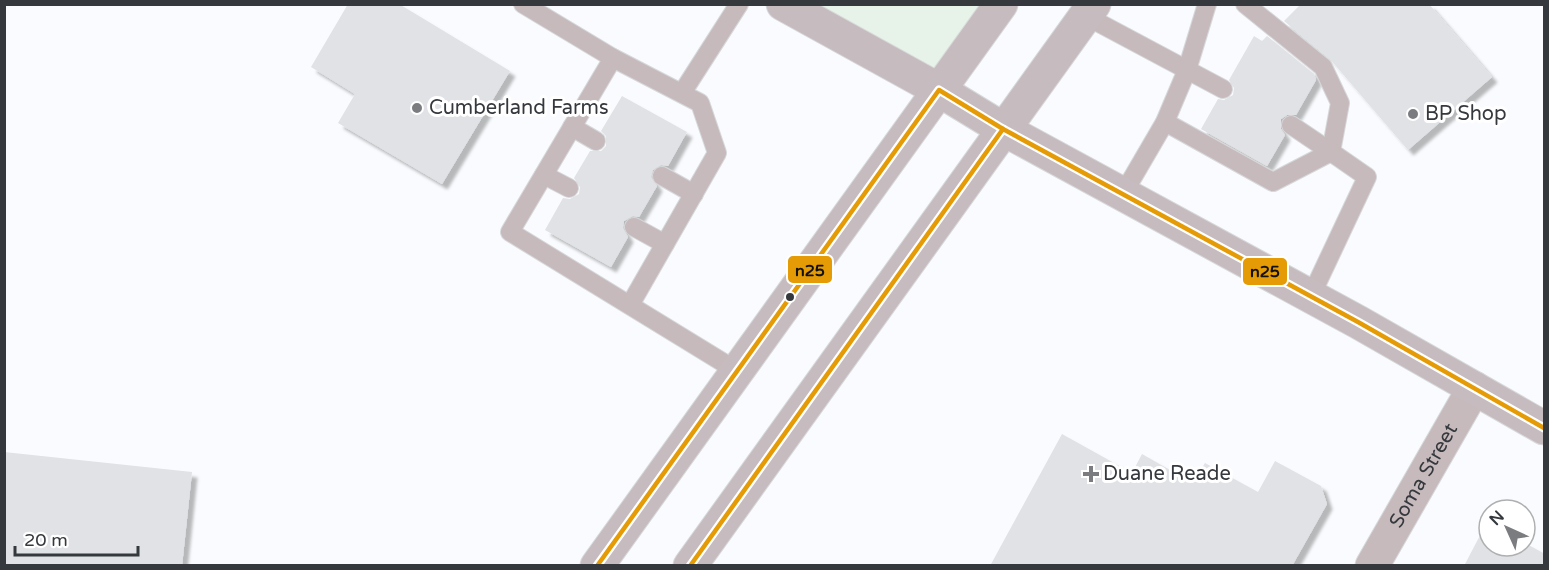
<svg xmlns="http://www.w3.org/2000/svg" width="1549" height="570" viewBox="0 0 1549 570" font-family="'Varela Round',sans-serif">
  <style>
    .green { fill: #e7f2e8 }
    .building { fill: #e0e2e5; filter: url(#shadow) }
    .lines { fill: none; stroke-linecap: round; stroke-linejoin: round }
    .service-casing { stroke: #d7d8da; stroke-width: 20 }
    .minor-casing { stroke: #d7d8da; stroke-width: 35 }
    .primary-casing { stroke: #d7d8da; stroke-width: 35 }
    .service { stroke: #c6babc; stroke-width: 18 }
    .minor { stroke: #c6babc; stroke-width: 33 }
    .primary { stroke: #c6bbbe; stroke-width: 33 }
    .bus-1-casing { stroke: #fff; stroke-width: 9 }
    .bus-1 { stroke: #e49b06; stroke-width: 4.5 }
    .poi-dot { fill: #7a7c80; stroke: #fff; stroke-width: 2 }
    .bus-dot { fill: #35383c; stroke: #fff; stroke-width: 2 }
    .labels { text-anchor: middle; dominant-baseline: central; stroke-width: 6; stroke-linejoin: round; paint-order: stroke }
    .poi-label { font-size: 20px; fill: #35383c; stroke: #fff; text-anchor: start }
    .street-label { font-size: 20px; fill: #35383c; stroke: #fff }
    .line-badge { stroke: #fff; stroke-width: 2 }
    .pale-badge-label { font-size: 16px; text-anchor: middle; font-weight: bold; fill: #111 }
  </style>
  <defs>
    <filter id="shadow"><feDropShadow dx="5.5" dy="5.5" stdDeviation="1.5" flood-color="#0004"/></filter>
  </defs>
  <rect width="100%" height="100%" fill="#f9fbfe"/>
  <!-- green -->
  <path class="green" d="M783,5H1001L939,90Z"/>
  <!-- building -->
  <g class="building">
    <path d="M348,4H399L510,71L442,184L338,123L355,94L311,67Z"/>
    <path d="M1301,4H1429L1492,77L1408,150L1330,59L1284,21Z"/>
    <path d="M1254,36L1262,41L1267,36L1314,74L1316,80L1296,115H1287L1281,119V129L1285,135L1267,166L1201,129L1218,99L1224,100L1233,95L1234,88L1229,80Z"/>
    <path d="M622,96L687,132L668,166L661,165L653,170L651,177L657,186L639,217L633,216L624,221L623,228L628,237L611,267L545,230L563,198L570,199L579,194L580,187L574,178L590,151H601L606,146V136L601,131Z"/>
    <path d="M1062,434L1132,473L1142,454L1193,483L1205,463L1258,492L1275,461L1321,486L1327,504L1292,566H990Z"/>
    <path d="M4,452L192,472L182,566H4Z"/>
    <path d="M1487,522L1489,524V546H1525V543L1545,554V566H1464Z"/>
  </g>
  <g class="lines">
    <!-- service casing -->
    <g class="service-casing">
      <g id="service">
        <path d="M523,4L613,58L700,103L717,153L630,305"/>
        <path d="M1245,4L1323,67L1340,103L1331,152L1367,177L1311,296"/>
        <path d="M1086,16L1223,89"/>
        <path d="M613,58L510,232L737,371"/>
        <path d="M682,93L739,4"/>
        <path d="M1165,122L1273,182L1331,152L1291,125"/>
        <path d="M572,127L596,141"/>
        <path d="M544,175L569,188"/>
        <path d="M662,176L694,194"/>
        <path d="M1123,194L1165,122L1187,70L1207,4"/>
        <path d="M634,227L665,244"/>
      </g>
    </g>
    <!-- minor casing -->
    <g class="minor-casing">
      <g id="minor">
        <path id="s1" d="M1372,566L1474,388"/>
      </g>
    </g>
    <!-- primary casing -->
    <g class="primary-casing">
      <g id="primary">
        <path d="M783,4L939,90L1003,129L1358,322L1544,428"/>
        <path d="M597,566L1001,4"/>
        <path d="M690,566L1094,4"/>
      </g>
    </g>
    <!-- service -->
    <use href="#service" class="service"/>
    <!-- minor -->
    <use href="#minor" class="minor"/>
    <!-- primary -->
    <use href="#primary" class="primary"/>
    <!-- bus-1 casing -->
    <g class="bus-1-casing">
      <g id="bus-1">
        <path d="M597,566L939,90L1003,129L1358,322L1544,428"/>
        <path d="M690,566L1003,129"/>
      </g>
    </g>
    <!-- bus-1 -->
    <use href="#bus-1" class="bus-1"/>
  </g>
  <!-- markers -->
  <g class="poi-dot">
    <circle cx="417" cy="108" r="6"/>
    <circle cx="1413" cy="114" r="6"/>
    <path d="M1088 465h6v6h6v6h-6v6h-6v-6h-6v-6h6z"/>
  </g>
  <circle class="bus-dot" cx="790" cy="297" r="5"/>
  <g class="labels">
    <!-- poi labels -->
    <g class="poi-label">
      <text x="429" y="108">Cumberland Farms</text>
      <text x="1425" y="114">BP Shop</text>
      <text x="1103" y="474">Duane Reade</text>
    </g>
    <!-- street labels -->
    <g class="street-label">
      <text stroke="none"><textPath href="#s1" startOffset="104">Soma Street</textPath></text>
    </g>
  </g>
  <g class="line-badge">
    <rect x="787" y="255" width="46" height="29" rx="6" fill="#e49b06"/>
    <rect x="1242" y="257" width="46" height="29" rx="6" fill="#e49b06"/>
  </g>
  <g class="pale-badge-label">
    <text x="810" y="276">n25</text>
    <text x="1265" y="277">n25</text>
  </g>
  <!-- border -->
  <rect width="1549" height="570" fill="none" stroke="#35383c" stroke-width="12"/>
  <!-- north arrow -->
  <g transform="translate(1507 528) rotate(315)"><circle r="28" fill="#ffffff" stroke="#aeafb1" stroke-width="1.5"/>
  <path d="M0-4.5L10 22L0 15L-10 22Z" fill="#7a7c80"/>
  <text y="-9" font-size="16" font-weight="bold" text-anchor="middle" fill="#35383c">N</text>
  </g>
  <!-- scale -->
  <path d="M15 546v9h123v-9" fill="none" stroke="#35383c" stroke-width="3"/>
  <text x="24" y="546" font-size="18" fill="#35383c" stroke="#ffffff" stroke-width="4.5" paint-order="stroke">20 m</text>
</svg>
